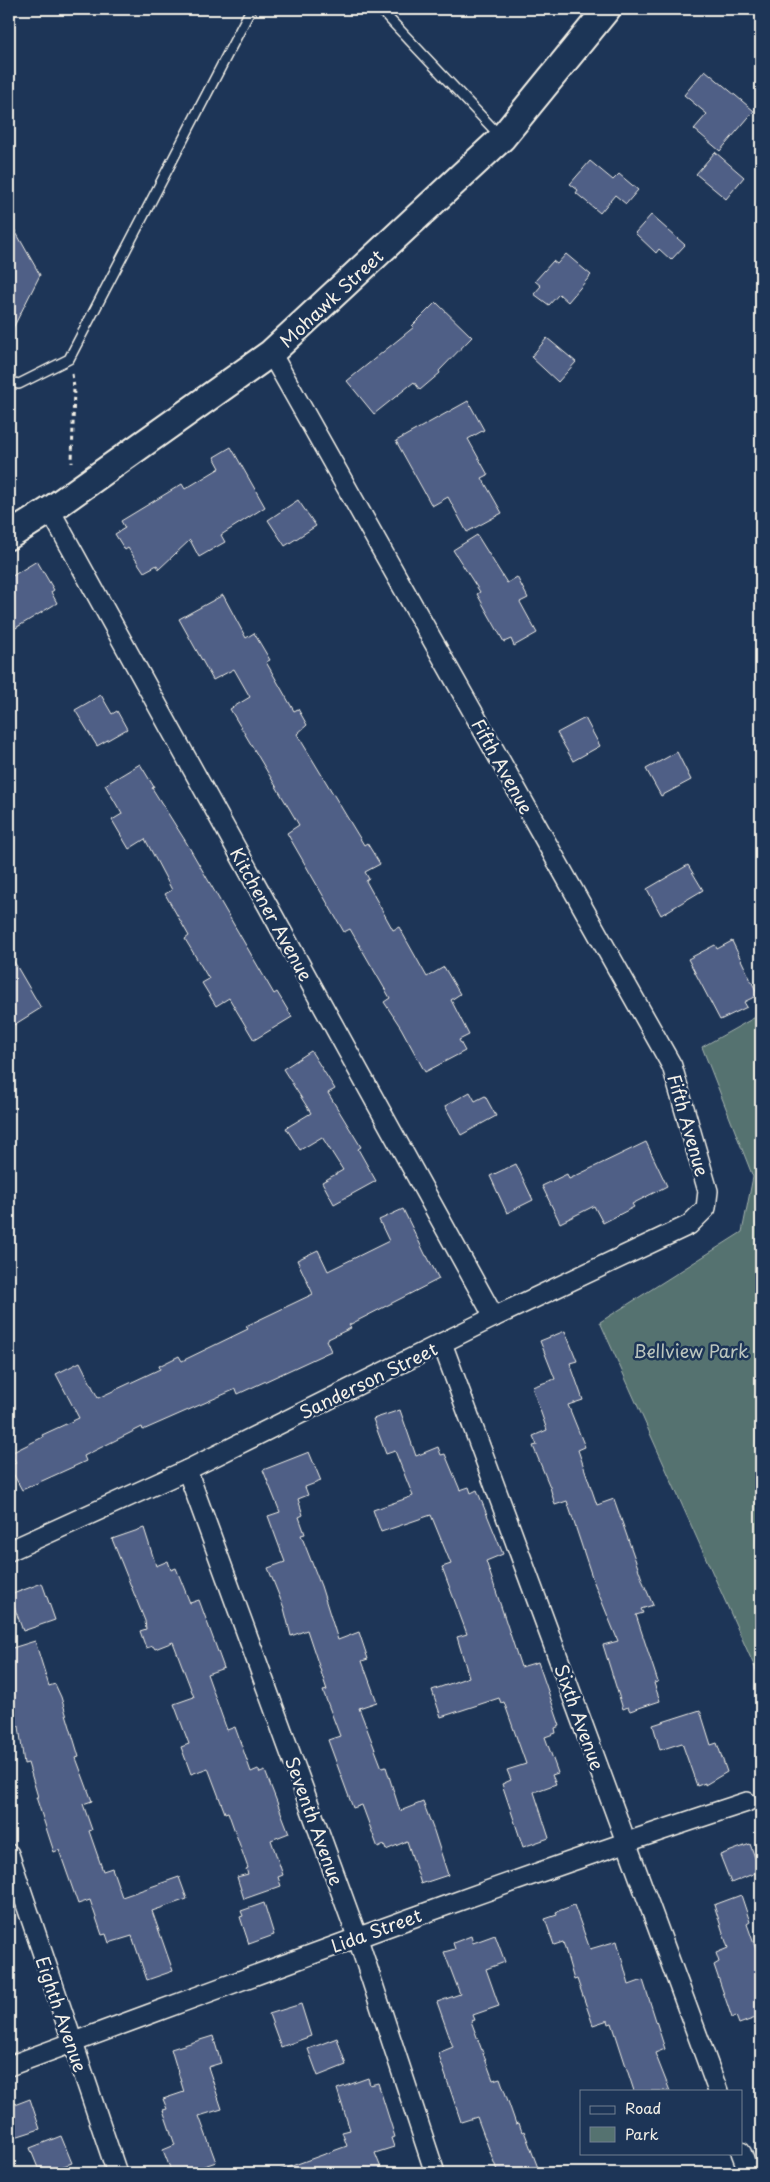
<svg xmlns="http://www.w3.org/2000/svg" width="770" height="2182" viewBox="0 0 770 2182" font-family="'Playpen Sans',sans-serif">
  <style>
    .green { fill: #557270; stroke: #a4b2ac }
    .building { fill: #4f5f86; stroke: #f4f1e8 }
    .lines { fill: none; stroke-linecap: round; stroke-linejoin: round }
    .lane-casing { stroke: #f4f1e8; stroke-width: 12 }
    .street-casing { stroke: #f4f1e8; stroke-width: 22 }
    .secondary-casing { stroke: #f4f1e8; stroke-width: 30 }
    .path { stroke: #f4f1e8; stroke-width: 3; stroke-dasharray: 4 4; stroke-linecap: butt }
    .lane { stroke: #1d3557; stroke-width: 9 }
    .street { stroke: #1d3557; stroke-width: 19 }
    .secondary { stroke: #1d3557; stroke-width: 26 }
    .labels { text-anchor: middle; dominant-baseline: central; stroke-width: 5; stroke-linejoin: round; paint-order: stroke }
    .street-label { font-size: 18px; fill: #f4f1e8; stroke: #1d3557 }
    .park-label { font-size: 18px; fill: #bcc5be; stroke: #1d3557 }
  </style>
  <rect width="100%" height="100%" fill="#1d3557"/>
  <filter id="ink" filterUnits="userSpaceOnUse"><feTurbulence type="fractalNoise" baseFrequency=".02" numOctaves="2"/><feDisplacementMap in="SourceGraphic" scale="10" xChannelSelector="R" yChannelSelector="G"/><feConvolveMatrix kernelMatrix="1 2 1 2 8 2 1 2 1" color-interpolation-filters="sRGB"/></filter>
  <g filter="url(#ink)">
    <!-- green -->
    <path class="green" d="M761,1014V1681L600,1322L742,1232L753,1177L702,1047Z"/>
    <!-- building -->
    <g class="building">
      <path d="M705,70L754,111L720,151L694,129L707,114L684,95Z"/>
      <path d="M715,152L744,177L726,199L696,174Z"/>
      <path d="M590,161L613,180L619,174L638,190L626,204L615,195L600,213L576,193L578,190L570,184Z"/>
      <path d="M651,215L685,245L671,260L659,249L656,253L635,233Z"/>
      <path d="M9,220L40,275L9,336Z"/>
      <path d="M566,254L591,275L568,302L559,294L549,305L534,294L541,286L535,281L553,261L557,264Z"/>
      <path d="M436,302L472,337L439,371L440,373L420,390L414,382L374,414L347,381L414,327L412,326Z"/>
      <path d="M547,338L576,362L558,382L531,357Z"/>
      <path d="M468,401L484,430L468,439L488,475L482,478L502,513L467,532L448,497L432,506L396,441Z"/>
      <path d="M231,447L265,507L221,535L225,542L199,557L190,540L159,569L157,565L144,572L128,548L125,550L115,534L125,528L121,521L182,484L185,489L220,468L214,457Z"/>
      <path d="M298,500L316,526L285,546L268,520Z"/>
      <path d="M477,535L507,583L517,577L528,598L520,602L537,633L514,646L511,639L504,642L477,594L480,592L453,550Z"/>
      <path d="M37,561L54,590L51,592L57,603L9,632V578Z"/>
      <path d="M223,595L246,638L254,633L270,660L266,662L294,711L298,709L307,725L297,734L364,845L367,843L380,864L365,872L369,879L366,881L393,930L399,927L427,977L444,967L460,994L451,1000L469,1035L459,1040L465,1051L425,1072L401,1028L384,1002L390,998L350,929L344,932L287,833L299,825L230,709L250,697L234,669L213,680L179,619Z"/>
      <path d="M101,695L112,714L117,711L127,729L97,746L75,710Z"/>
      <path d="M585,718L600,746L573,761L557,733Z"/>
      <path d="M677,752L691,780L661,796L646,769Z"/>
      <path d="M140,764L154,787L152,788L186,842L274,994L277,992L292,1017L254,1040L229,998L216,1006L202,983L209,979L185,939L189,936L165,894L172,890L145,839L129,849L112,820L122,814L105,785Z"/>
      <path d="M688,865L703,890L661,915L647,889Z"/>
      <path d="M732,941L758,995L744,1002L747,1007L720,1020L688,959L715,945L717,949Z"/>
      <path d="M9,953L41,1008L9,1028Z"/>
      <path d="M311,1051L335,1089L328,1093L361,1147L358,1149L376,1181L334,1204L322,1182L343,1170L322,1137L300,1150L286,1128L311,1113L283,1069Z"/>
      <path d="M470,1092L475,1101L485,1096L496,1116L461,1135L445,1106Z"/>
      <path d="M646,1142L667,1186L632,1204L634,1207L603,1223L594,1206L560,1223L542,1186L567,1174L569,1179Z"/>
      <path d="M516,1164L533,1200L507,1213L490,1176Z"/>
      <path d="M403,1209L426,1256H427L439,1279L349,1325L351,1328L326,1340L331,1351L238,1394L236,1389L143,1430L142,1427L84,1456L86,1461L22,1490L9,1466L16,1463L11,1453L43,1437L42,1435L79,1418L56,1374L80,1362L98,1398L160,1369L159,1366L179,1356L182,1361L248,1329L246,1326L313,1294L297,1260L318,1250L328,1271L389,1241L379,1220Z"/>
      <path d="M565,1331L577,1361L570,1363L583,1400L568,1405L585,1447L578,1450L597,1505L614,1499L643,1582L653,1605L641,1609L643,1613L636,1615L658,1682L654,1683L660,1701L630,1711L628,1707L623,1709L603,1645L618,1641L593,1580L567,1501L555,1505L550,1487L533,1446L537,1445L533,1436L547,1430L532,1387L555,1379L540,1341Z"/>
      <path d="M400,1410L416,1456L438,1447L441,1455L445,1454L460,1490L469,1487L471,1493L477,1490L503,1554L486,1561L521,1667L538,1662L560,1726L555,1728L556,1733L545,1737L558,1773L552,1775L556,1784L534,1792L549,1838L523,1847L502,1784L511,1780L507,1770L526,1764L504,1702L501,1703L499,1698L441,1717L432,1690L469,1677L457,1637L467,1634L442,1567L451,1564L431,1515L381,1532L373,1510L413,1496L395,1451L386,1454L373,1419Z"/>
      <path d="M309,1452L321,1481L305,1487L308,1495L298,1499L303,1515L299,1517L305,1534L301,1535L321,1586L338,1640L359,1632L368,1659L362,1661L377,1702L359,1708L382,1768L386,1767L400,1811L423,1802L434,1831L448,1875L421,1884L407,1841L386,1850L384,1845L378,1848L362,1805L353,1808L328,1740L340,1736L323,1691L327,1690L307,1630L291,1636L284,1608L268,1568L285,1562L268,1516L280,1512L263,1470Z"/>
      <path d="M144,1528L156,1566L168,1561L171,1570L176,1568L190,1603L199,1600L224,1668L207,1674L227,1730L235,1727L251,1772L258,1769L260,1773L265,1771L289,1833L271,1840L283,1875L278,1877L281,1886L244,1899L237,1877L248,1874L246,1869L248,1868L228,1812L225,1813L208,1768L191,1774L181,1747L189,1744L174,1704L194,1697L173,1642L155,1649L153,1646L146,1648L140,1631L146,1629L145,1621L112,1539Z"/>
      <path d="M42,1583L55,1620L23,1631L10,1595Z"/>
      <path d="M35,1641L49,1686L55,1684L61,1697L79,1757L76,1758L92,1801L83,1804L92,1830L89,1831L103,1871L112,1868L122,1897L179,1877L187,1899L152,1911L173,1971L147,1980L132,1936L109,1943L106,1934L102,1935L90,1900L78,1904L59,1850L54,1852L36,1797H38L28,1763L24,1764L19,1726L15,1727L13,1720L9,1721V1649Z"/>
      <path d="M700,1710L711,1745L717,1743L727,1772L705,1785V1783L697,1786L682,1743L660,1750L653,1725Z"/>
      <path d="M750,1844L760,1871L731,1883L720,1855Z"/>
      <path d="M741,1895L750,1922L747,1924L761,1964V2016L739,2024L736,2016L732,2018L714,1965L719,1962L716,1953L728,1948L714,1905Z"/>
      <path d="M264,1903L274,1935L249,1944L240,1917L243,1916L241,1911Z"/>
      <path d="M574,1905L590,1949L617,1941L629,1985L643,1980L665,2049L655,2053L670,2091H634L612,2023L609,2024L608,2020L593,2025L577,1979L574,1980L563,1942L554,1945L545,1919L557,1915L556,1912Z"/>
      <path d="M495,1935L505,1962L486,1969L499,2006L473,2015L475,2020L471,2021L493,2080L500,2078L516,2124L519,2123L522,2132L524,2131L540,2173H498L477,2117L461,2122L438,2053L453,2047L437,2002L460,1994L444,1952L455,1949L453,1943L471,1936L473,1943Z"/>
      <path d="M301,2004L311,2036L281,2047L269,2014Z"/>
      <path d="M213,2036L221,2063L208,2067L222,2109L199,2116L216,2162L184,2173H172L163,2150L175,2145L163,2110L167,2109L163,2099L184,2092L171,2049Z"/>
      <path d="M337,2038L346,2065L318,2076L308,2049Z"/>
      <path d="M368,2078L370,2085L378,2083L395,2137L391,2138L394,2147L375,2153L383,2173H279L278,2171L347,2146L342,2132L350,2130L337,2089Z"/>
      <path d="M30,2099L40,2129L9,2139V2107Z"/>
      <path d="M61,2136L72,2163L44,2173L42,2167L38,2168L30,2148Z"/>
    </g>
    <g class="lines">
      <!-- lane casing -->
      <g class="lane-casing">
        <g id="lane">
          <path d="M380,9L500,136"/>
          <path d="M9,382L19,384L69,359L251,9"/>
        </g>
      </g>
      <!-- street casing -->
      <g class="street-casing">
        <g id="street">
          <path d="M50,510L494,1317"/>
          <path d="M442,1343L718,2091"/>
          <path d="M187,1470L357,1936L435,2173"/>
          <path d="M9,1551L187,1470L494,1317L689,1225L706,1208L708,1191L672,1066L271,353"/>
          <path d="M9,1854L117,2173"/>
          <path d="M9,2066C254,1976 498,1883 747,1802"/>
          <path d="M741,2152L749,2173"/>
        </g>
      </g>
      <!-- secondary casing -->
      <g class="secondary-casing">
        <path id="secondary" d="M9,536L50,510L271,353L502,138L607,9"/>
      </g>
      <!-- path -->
      <path class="path" d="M72,374L74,387L72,463"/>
      <!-- lane -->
      <use href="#lane" class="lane"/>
      <!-- street -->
      <use href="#street" class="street"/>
      <!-- secondary -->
      <use href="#secondary" class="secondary"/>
    </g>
  </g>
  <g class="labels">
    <!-- street labels -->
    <g class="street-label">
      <text transform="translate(331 298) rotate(-43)">Mohawk Street</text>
      <text transform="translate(503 766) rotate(61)">Fifth Avenue</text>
      <text transform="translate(272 914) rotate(61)">Kitchener Avenue</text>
      <text transform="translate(689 1125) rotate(74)">Fifth Avenue</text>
      <text transform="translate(368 1380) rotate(-26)">Sanderson Street</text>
      <text transform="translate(580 1717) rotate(70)">Sixth Avenue</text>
      <text transform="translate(315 1821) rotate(70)">Seventh Avenue</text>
      <text transform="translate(376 1930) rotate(-20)">Lida Street</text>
      <text transform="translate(62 2014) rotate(71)">Eighth Avenue</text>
    </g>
    <!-- park labels -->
    <g class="park-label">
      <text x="691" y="1350">Bellview Park</text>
    </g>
  </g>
  <!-- margin -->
  <rect width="770" height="2182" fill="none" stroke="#1d3557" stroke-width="30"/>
  <rect x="15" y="15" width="740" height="2152" fill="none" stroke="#f4f1e8" stroke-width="2" filter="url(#ink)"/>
  <!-- legend -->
  <rect x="580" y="2090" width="162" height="65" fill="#1d3557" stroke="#738091"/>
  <rect x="590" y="2106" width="25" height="8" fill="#1d3557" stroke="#738091"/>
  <text x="625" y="2114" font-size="15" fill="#f4f1e8">Road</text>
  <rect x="590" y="2127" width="25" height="15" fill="#557270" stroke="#738091"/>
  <text x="625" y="2140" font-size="15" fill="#f4f1e8">Park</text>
</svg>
